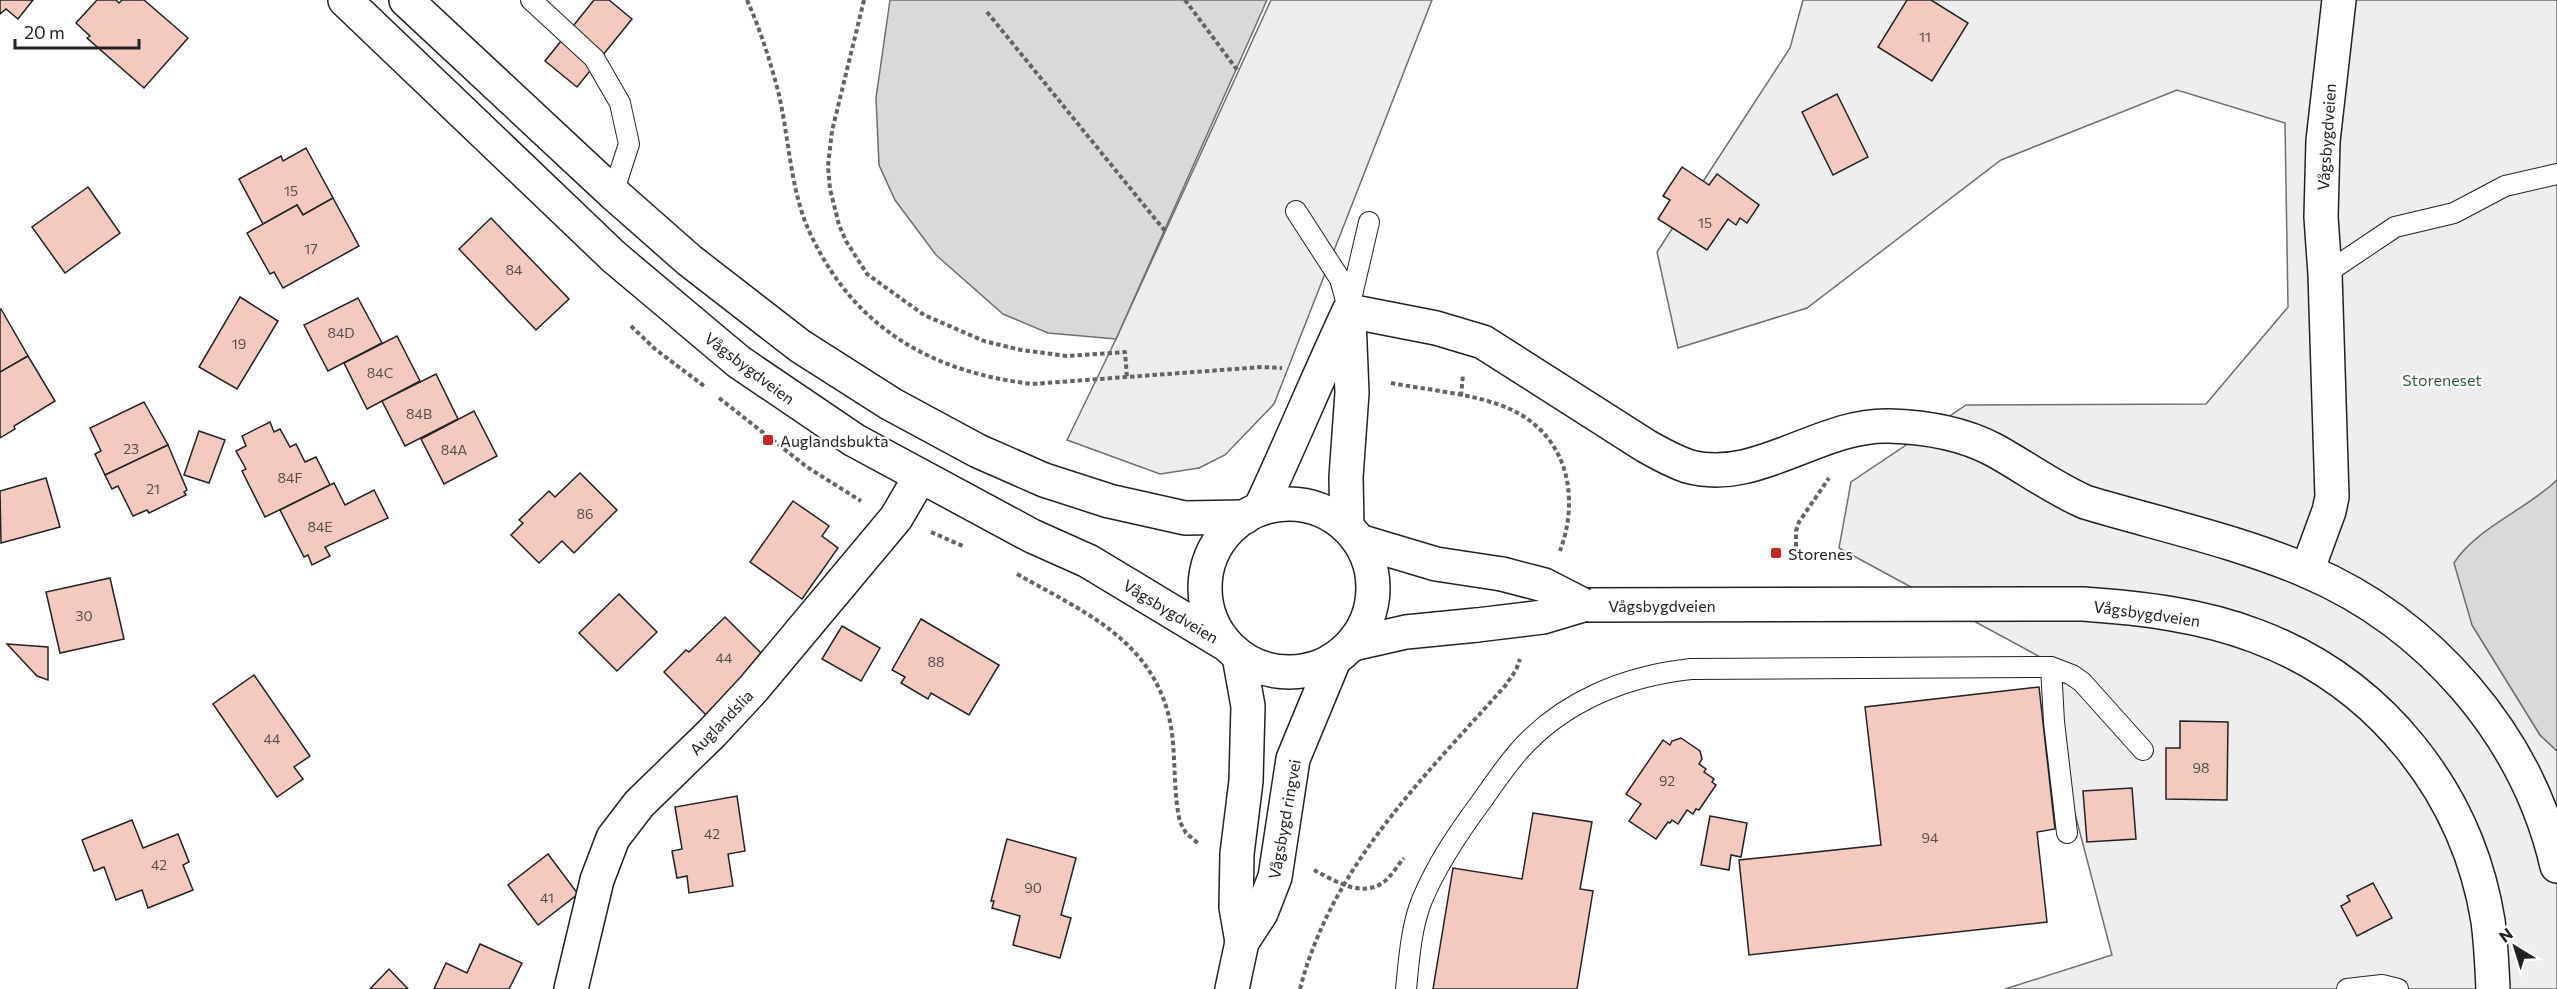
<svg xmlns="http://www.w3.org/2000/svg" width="2557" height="989" viewBox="0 0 2557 989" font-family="Commissioner,sans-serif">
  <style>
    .green { fill: #eee; stroke: #6f6f6f; stroke-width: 1.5 }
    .parking { fill: #ededed; stroke: #6f6f6f; stroke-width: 1.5 }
    .water { fill: #d9d9d9; stroke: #6f6f6f; stroke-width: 1.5 }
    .building { fill: #f3c9c0; stroke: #222; stroke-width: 1.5 }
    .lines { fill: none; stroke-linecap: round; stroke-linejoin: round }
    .service-casing { stroke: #222; stroke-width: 22 }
    .minor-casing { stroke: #222; stroke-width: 36 }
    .tertiary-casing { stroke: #222; stroke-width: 36 }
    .primary-casing { stroke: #222; stroke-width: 36 }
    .path { stroke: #646464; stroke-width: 4; stroke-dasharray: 4.5 3; stroke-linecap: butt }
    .service { stroke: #fff; stroke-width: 20 }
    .minor { stroke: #fff; stroke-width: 33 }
    .tertiary { stroke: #fff; stroke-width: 33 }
    .primary { stroke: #fff; stroke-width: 33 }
    .primary-bridge-casing { stroke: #222; stroke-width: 36; stroke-linecap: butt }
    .primary-bridge { stroke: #fff; stroke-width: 33 }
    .poi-dot { fill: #c62828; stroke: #fff; stroke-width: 2 }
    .labels { text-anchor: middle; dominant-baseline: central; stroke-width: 4.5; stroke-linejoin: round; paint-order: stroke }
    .number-label { font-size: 14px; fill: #564c4a }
    .street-label { font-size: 16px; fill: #222; stroke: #fff }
    .park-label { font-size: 16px; fill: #2f5e38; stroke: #fff }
    .poi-label { font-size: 16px; fill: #222; stroke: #fff; text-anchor: start }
  </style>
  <rect width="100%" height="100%" fill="#fff"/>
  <!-- green -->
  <path class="green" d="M1803,0H2557V480L2543,494L2472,625L2540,735L2557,751V989H2005L2112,955L2058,749L2053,664L1839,548L1851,482L1966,405L2206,404L2288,307L2285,123L2177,90L2001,160L1807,308L1678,348L1657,252L1790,48Z"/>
  <!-- parking -->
  <path class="parking" d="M1271,0H1432L1274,404L1225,455L1199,468L1160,474L1067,440L1116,339Z"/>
  <!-- water -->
  <g class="water">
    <path d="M890,0H1267L1116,339L1048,333L1003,314L936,255L895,200L879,165L876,98Z"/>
    <path d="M2557,480V751L2540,735L2472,625L2454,563C2475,529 2527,509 2557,480Z"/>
  </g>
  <!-- building -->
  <g class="building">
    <path d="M0,0H33L18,19L6,9L0,14Z"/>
    <path d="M97,0H116L119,3L122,0H144L188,38L144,88L87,38L90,36L76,23Z"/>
    <path d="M594,0H609L632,19L577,87L545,61Z"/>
    <path d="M1907,0H1931L1968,23L1932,81L1878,47Z"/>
    <path d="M1837,94L1868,157L1833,175L1802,112Z"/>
    <path d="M306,148L333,198L303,215L297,205L263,224L239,179L281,156L283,161Z"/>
    <path d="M1682,167L1709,185L1717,174L1759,205L1747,223L1740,218L1736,225L1728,219L1707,250L1658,219L1670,200L1663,196Z"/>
    <path d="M88,187L120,233L65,273L32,227Z"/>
    <path d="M333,198L359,246L283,288L274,272L270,274L247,233L297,205L303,215Z"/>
    <path d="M491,218L569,299L536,330L459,249Z"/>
    <path d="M240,297L278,321L237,389L199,367Z"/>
    <path d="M358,298L382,343L328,371L304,325Z"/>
    <path d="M1,309L28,356L0,372V310Z"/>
    <path d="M397,336L420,381L367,409L344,363Z"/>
    <path d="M28,356L55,401L14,426L15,429L0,438V372Z"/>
    <path d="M436,374L458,419L405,446L382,401Z"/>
    <path d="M144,402L168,445L105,475L95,454L101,451L90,428Z"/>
    <path d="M474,411L497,456L444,484L421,439Z"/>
    <path d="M270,422L274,432L280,429L290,447L296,444L305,462L316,457L330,485L265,517L242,471L246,469L236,451L246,446L242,436Z"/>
    <path d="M199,431L225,440L209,483L184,475Z"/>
    <path d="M168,445L187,490L184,492L186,495L149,513L147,510L133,516L118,486L112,489L105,475Z"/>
    <path d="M580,473L617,510L574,553L562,541L539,563L511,535L523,523L519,520L549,491L555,497Z"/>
    <path d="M46,478L60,527L1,543L0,491Z"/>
    <path d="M334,483L345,505L374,490L388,518L325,547L330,556L312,565L308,555L304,557L280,510Z"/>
    <path d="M793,501L829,526L822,536L838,548L802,599L750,562Z"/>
    <path d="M110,578L124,639L60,653L46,592Z"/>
    <path d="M619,594L657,632L617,671L579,633Z"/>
    <path d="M725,617L767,659L707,716L664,672L686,650L689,652Z"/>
    <path d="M921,619L999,665L969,715L931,693L928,699L901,683L905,677L892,670Z"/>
    <path d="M842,626L880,648L861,681L822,659Z"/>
    <path d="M7,644L48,647V680L37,676Z"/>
    <path d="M254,675L310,756L294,767L303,779L277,797L213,704Z"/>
    <path d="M2039,687L2055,829L2037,832L2047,922L1749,955L1739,860L1881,845L1865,707Z"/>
    <path d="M2180,721L2228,722L2227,800L2166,799V748H2180Z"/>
    <path d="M1681,738L1700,751L1702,759L1699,764L1706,769L1704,772L1714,779L1712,782L1716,785L1699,810L1696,809L1693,814L1687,810L1678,824L1672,820L1670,823L1668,822L1656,839L1629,821L1641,804L1626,794L1663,740L1670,745L1672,741Z"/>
    <path d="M2132,788L2136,839L2087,842L2083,791Z"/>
    <path d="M737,796L745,851L728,854L733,886L689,893L687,876L677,878L672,851L682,849L675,807Z"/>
    <path d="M1533,813L1592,822L1580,889L1593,891L1577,989H1433L1453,868L1522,879Z"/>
    <path d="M1710,816L1747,823L1741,857L1731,855L1729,870L1701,865Z"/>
    <path d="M132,820L143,848L178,834L189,862L183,865L193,890L148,908L142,890L116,900L104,867L94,871L82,840Z"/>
    <path d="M1007,839L1076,858L1061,915L1071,918L1060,958L1013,945L1020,916L992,908L994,901H991Z"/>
    <path d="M548,854L578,894L538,925L508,885Z"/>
    <path d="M2373,883L2392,918L2357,936L2341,906L2350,901L2347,896Z"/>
    <path d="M480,944L522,963L509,989H434L446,963L467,973Z"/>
    <path d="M389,969L408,989H370Z"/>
  </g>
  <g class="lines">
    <!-- service casing -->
    <g class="service-casing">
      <g id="service">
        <path d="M531,0L594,58L620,103L629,144L613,193"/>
        <path d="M1296,211L1340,279L1349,311"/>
        <path d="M2325,274L2395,227L2454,213L2505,186L2557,174"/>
        <path d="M1349,308L1369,222"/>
        <path d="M2051,667L2054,722L2067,833"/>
        <path d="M1406,989C1409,960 1411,927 1422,900C1437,864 1458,833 1481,802C1493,785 1505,767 1519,751C1563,701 1626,676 1691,669L2051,667L2072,675L2082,682L2143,750"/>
        <path d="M2347,989L2382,985L2398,989"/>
      </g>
    </g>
    <!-- minor casing -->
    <g class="minor-casing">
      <g id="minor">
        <path d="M1349,311L1436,328L1483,342L1646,446C1660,454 1673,461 1687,466C1756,486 1819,424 1889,426C1925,427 1962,433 1994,450C2025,467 2053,488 2085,502C2158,524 2237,541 2307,571C2429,623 2527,735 2557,866"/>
        <path d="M1260,509C1291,443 1318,377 1349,311"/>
        <path d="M1347,527L1346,477L1352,393L1349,319"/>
        <path d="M2307,571L2329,511L2332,497L2325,274L2321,217L2323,141L2339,0"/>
        <path d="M571,989L597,880L613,838L639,804L712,733L753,689L896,518L920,477"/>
      </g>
    </g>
    <!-- tertiary casing -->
    <g class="tertiary-casing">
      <g id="tertiary">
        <path d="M1239,656L1248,706L1246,781L1237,854L1236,907L1242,942"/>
        <path d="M1232,989L1242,942L1261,913L1275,877L1293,759L1334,660"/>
      </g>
    </g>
    <!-- primary casing -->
    <g class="primary-casing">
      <g id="primary">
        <path d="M345,0L614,257L739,362L854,440L1032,536L1088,561L1224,643"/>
        <path d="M406,0L613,193L689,260L800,346L891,404L978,451L1044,480L1109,501L1185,518L1245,517"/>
        <circle cx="1289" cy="588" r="84"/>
        <path d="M1359,541L1436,564L1502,574"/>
        <path d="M1583,605L2083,604C2141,608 2201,615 2256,636C2379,682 2467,791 2488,921C2491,944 2492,966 2493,989"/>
        <path d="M1353,644L1406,632L1477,625"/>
      </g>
    </g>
    <!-- path -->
    <g class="path">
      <path d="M747,0C760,29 770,60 778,91C789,135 790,191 810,233C854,328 931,372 1032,384L1262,367L1282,368"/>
      <path d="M864,0L832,131L828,166L830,189L839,225L846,241L867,274L924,315L984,341L1021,350L1067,356L1125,352L1127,378"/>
      <path d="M1185,0L1238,71"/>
      <path d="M987,12L1165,231"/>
      <path d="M631,326L655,349L704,386"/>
      <path d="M1391,383C1427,390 1479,394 1512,410C1568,437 1580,497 1560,551"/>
      <path d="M1461,396L1463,375"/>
      <path d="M719,398L807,467L861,501"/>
      <path d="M931,532L965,547"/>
      <path d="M1796,554V531L1799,522L1829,478"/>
      <path d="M1017,574C1080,610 1150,638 1169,717C1177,751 1172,787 1180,822L1186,833L1199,844"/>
      <path d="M1314,870C1335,881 1363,899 1385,881C1392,875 1398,865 1404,858"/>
      <path d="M1300,989C1331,867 1424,777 1505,686L1516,670L1520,659"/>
    </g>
    <!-- service -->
    <use href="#service" class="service"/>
    <!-- minor -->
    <use href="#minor" class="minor"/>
    <!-- tertiary -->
    <use href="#tertiary" class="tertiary"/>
    <!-- primary -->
    <use href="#primary" class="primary"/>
    <!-- primary-bridge casing -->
    <g class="primary-bridge-casing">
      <g id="primary-bridge">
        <path d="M1502,574L1544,585L1583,605"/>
        <path d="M1477,625L1543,617L1583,605"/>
      </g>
    </g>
    <!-- primary-bridge -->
    <use href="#primary-bridge" class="primary-bridge"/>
  </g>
  <!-- markers -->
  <g class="poi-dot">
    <rect x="762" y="434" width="12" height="12" rx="3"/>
    <rect x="1770" y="547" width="12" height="12" rx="3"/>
  </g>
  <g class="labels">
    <!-- number labels -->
    <g class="number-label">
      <text x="1925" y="36">11</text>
      <text x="291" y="190">15</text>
      <text x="1705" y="222">15</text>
      <text x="311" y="248">17</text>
      <text x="514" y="269">84</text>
      <text x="341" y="332">84D</text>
      <text x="239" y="343">19</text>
      <text x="380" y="372">84C</text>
      <text x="419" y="413">84B</text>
      <text x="131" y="448">23</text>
      <text x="454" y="449">84A</text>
      <text x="290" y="477">84F</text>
      <text x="153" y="488">21</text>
      <text x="585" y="513">86</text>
      <text x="320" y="526">84E</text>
      <text x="84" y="615">30</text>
      <text x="724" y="657">44</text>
      <text x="936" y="661">88</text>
      <text x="272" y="738">44</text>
      <text x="2201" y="767">98</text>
      <text x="1667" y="780">92</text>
      <text x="712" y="833">42</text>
      <text x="1930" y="837">94</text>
      <text x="159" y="864">42</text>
      <text x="1033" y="887">90</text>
      <text x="547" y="897">41</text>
    </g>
    <!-- street labels -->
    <g class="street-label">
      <text transform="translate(2326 137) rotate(-86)">Vågsbygdveien</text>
      <text transform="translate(750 368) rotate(37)">Vågsbygdveien</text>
      <text x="1662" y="605">Vågsbygdveien</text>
      <text transform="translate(1171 611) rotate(31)">Vågsbygdveien</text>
      <text transform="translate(2147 613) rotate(8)">Vågsbygdveien</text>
      <text transform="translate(721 722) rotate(-46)">Auglandslia</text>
      <text transform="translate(1284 819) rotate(-80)">Vågsbygd ringvei</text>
    </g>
    <!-- park labels -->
    <g class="park-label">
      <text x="2442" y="379">Storeneset</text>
    </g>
    <!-- poi labels -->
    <g class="poi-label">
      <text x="780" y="440">Auglandsbukta</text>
      <text x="1788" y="553">Storenes</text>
    </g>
  </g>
  <!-- north arrow -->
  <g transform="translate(2515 947) rotate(322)" stroke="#ffffff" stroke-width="4.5" paint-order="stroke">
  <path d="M0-4.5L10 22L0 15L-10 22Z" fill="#222222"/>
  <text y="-9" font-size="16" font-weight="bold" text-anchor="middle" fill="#222222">N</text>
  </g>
  <!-- scale -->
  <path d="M15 39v9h124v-9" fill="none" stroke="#222222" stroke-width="3"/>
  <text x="24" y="39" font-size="18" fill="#222222" stroke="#ffffff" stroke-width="4.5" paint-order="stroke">20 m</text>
</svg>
